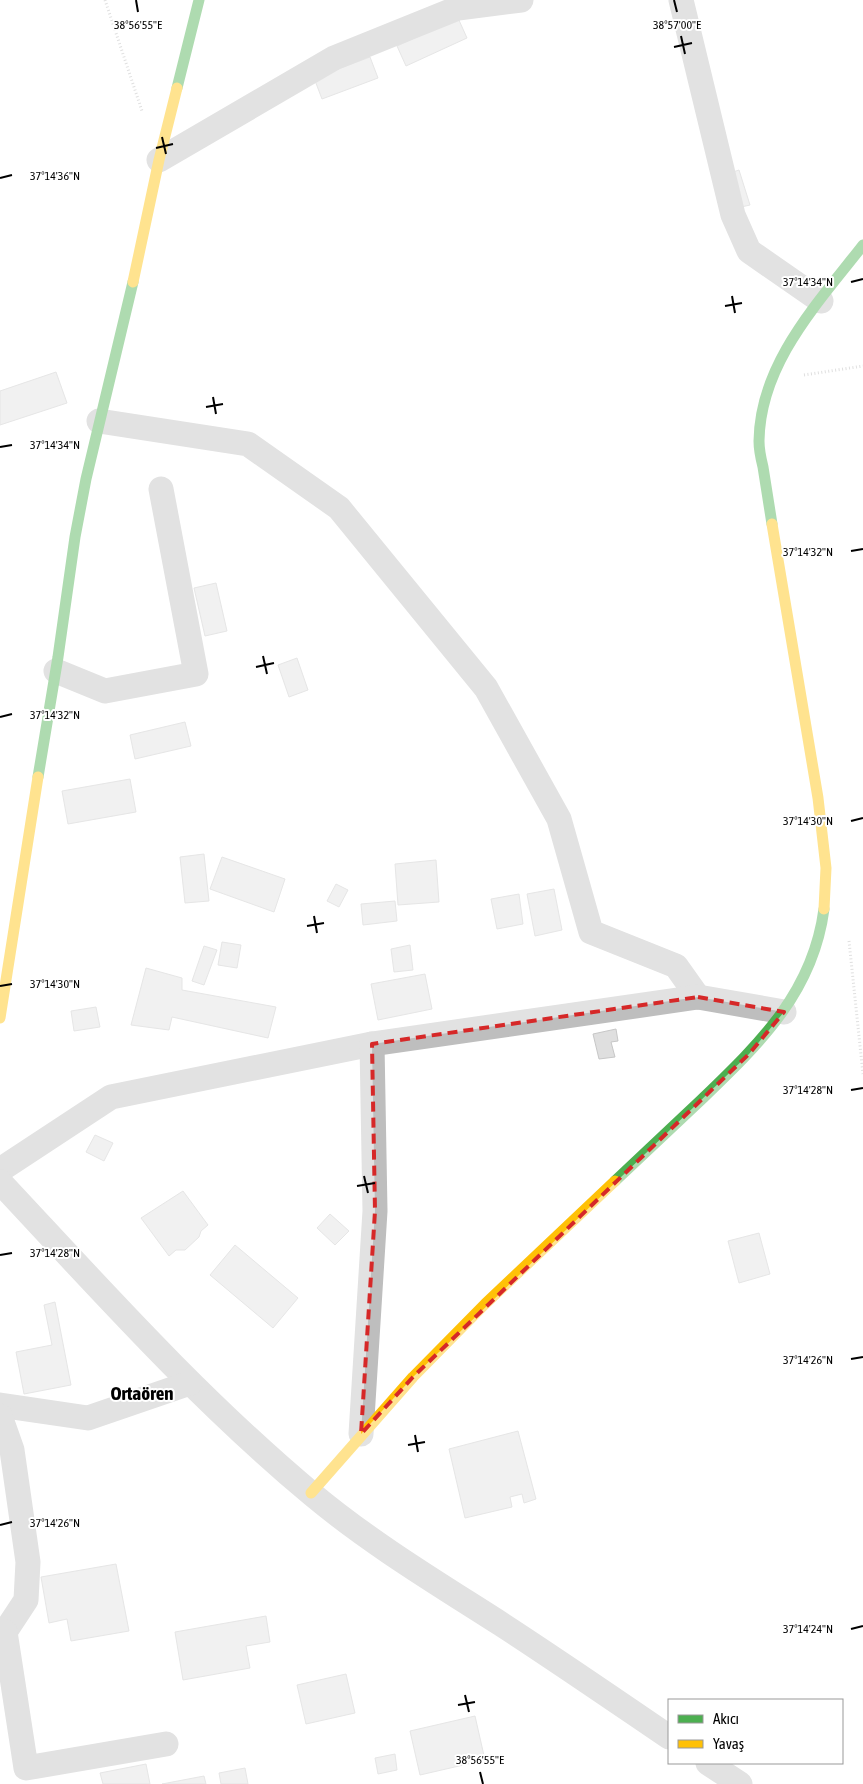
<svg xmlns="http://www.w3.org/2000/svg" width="863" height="1784" viewBox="0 0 863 1784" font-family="'Asap Condensed',sans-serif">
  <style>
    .building { fill: #dfdfdf; stroke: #c7c7c7 }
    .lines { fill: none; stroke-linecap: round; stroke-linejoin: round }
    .path { stroke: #b9b9b9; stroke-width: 3; stroke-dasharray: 1 2.5; stroke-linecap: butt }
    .street { stroke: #bebebe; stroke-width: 25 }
    .fast { stroke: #4caf50; stroke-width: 11 }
    .slow { stroke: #ffc107; stroke-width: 11 }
    .marked { fill: none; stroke: #d62828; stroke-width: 4; stroke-dasharray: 10 6; stroke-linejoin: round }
    .ticks { fill: none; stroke: #000; stroke-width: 2 }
    .labels { text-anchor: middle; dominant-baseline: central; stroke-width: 4; stroke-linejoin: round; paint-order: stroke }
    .quarter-label { font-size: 19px; font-weight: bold; fill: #000; stroke: #fff }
    .ticks-label { font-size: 12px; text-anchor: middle; fill: #000; stroke: #fff; stroke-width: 4; stroke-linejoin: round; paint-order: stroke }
  </style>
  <rect width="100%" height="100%" fill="#fff"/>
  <!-- building -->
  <g class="building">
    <path d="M458,18L467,38L406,66L397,46Z"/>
    <path d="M370,57L378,78L322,99L314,78Z"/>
    <path d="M739,170L750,205L737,208L727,174Z"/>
    <path d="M56,372L67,403L0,425V391Z"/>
    <path d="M216,583L227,631L205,636L194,588Z"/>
    <path d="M297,658L308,690L289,697L278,665Z"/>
    <path d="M185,722L191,746L135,759L130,735Z"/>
    <path d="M130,779L136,812L68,824L62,791Z"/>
    <path d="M204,854L209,901L185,903L180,857Z"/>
    <path d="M222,857L285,879L274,912L210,889Z"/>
    <path d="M436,860L439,902L398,905L395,864Z"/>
    <path d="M336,884L348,890L339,907L327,901Z"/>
    <path d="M554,889L562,930L535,936L527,894Z"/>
    <path d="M519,894L523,924L497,929L491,899Z"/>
    <path d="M395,901L397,921L363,925L361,904Z"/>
    <path d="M222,942L241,945L237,968L218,965Z"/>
    <path d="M410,945L413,970L394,972L391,949Z"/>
    <path d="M204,946L217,950L204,985L192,981Z"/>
    <path d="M146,968L182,978V990L276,1007L268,1038L172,1017L169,1030L131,1025Z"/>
    <path d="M425,974L432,1009L378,1020L371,984Z"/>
    <path d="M96,1007L100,1027L74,1031L71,1011Z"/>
    <path d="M616,1029L618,1041L611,1042L615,1057L599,1059L593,1034Z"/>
    <path d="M95,1135L113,1143L104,1161L86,1152Z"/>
    <path d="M183,1191L208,1225L201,1231L199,1237L185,1250H176L169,1256L141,1218Z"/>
    <path d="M330,1214L349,1231L335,1245L317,1228Z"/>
    <path d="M759,1233L770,1274L739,1283L728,1241Z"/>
    <path d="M235,1245L298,1298L273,1328L210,1275Z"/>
    <path d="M55,1302L71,1385L24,1394L16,1352L52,1345L44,1305Z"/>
    <path d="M518,1431L536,1499L524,1503L522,1494L510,1497L512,1507L465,1518L449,1449Z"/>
    <path d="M116,1564L129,1631L71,1641L67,1619L49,1623L41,1577Z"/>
    <path d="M266,1616L270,1642L246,1646L250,1668L183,1680L175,1632Z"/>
    <path d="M346,1674L355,1713L306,1724L297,1685Z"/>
    <path d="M475,1716L485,1760L420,1775L410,1731Z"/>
    <path d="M395,1754L397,1770L378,1774L375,1758Z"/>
    <path d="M146,1764L150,1784H103L100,1773Z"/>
    <path d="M245,1768L248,1784H221L219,1773Z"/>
    <path d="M204,1776L206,1784H162Z"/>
  </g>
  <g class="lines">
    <!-- path -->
    <g class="path">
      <path d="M105,0L142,111"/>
      <path d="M804,375L863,366"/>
      <path d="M849,941L863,1074"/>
    </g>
    <!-- street -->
    <g class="street">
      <path d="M681,0L733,215L749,251L821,301"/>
      <path d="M159,160L334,58L458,8L521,0"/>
      <path d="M99,421L248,444L339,508L486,688L559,819L591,932L676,966L698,997"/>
      <path d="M56,671L105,691L196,674L161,489"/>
      <path d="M0,1170L111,1097L372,1044L698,997L784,1012"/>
      <path d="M0,1182C101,1290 199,1400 313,1495C372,1544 437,1583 501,1624C558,1661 613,1699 669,1737"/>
      <path d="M0,1405L88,1418L190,1383"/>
      <path d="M0,1416L12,1450L28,1562L26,1600L5,1632"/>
      <path d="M361,1434L375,1211L372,1044"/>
      <path d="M0,1633L5,1632L26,1768L166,1744"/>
      <path d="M708,1763L740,1784"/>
    </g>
    <!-- fast -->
    <g class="fast">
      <path d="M177,88L199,0"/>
      <path d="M772,524C769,505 766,486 763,467C761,459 759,450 759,441C760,363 818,303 863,245"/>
      <path d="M38,777L58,657L75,537L86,479L133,282"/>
      <path d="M615,1181C644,1154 672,1127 701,1100C759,1044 813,993 824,909"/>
    </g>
    <!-- slow -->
    <g class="slow">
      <path d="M133,282L159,160L177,88"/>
      <path d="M772,524L818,798L826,868L824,909"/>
      <path d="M0,1018L38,777"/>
      <path d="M311,1493L413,1377L485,1304L615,1181"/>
    </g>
  </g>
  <!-- marked area -->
  <path d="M0 0H863V1784H0ZM698,997L784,1012L749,1054L413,1377L361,1434L375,1211L372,1044Z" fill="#fff" fill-opacity=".55" fill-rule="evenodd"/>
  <path class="marked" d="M698,997L784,1012L749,1054L413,1377L361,1434L375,1211L372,1044Z"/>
  <!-- ticks -->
  <path class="ticks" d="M136,0L138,12M674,0L677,12M681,36L685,54M674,47L692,43M162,137L166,154M156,148L173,144M0,178L12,175M851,282L863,279M732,296L735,313M725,306L742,303M213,397L216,414M206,407L223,404M0,447L12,445M851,551L863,549M263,656L267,674M256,667L274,663M0,717L12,714M851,821L863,818M314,916L317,933M307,926L324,923M0,986L12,984M851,1090L863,1088M364,1176L368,1193M357,1186L375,1183M0,1255L12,1253M851,1359L863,1357M415,1435L418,1452M408,1445L425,1442M0,1525L12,1522M851,1629L863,1626M465,1695L469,1712M458,1705L475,1702M480,1772L483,1784"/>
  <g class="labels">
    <!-- quarter labels -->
    <g class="quarter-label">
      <text x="142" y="1393">Ortaören</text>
    </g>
  </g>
  <g class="ticks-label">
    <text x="138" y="29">38°56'55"E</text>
    <text x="677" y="29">38°57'00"E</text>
    <text x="55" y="180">37°14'36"N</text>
    <text x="808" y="286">37°14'34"N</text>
    <text x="55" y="449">37°14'34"N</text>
    <text x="808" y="556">37°14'32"N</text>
    <text x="55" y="719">37°14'32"N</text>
    <text x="808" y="825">37°14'30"N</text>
    <text x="55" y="988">37°14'30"N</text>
    <text x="808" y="1094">37°14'28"N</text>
    <text x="55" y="1257">37°14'28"N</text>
    <text x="808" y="1364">37°14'26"N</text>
    <text x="55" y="1527">37°14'26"N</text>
    <text x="808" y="1633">37°14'24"N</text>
    <text x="480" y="1764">38°56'55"E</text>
  </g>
  <!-- legend -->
  <rect x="668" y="1699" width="175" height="65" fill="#ffffff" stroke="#999999"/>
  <rect x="678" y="1715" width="25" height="8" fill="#4caf50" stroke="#999999"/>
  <text x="713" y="1724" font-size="15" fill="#000000">Akıcı</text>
  <rect x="678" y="1740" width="25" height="8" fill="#ffc107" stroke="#999999"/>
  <text x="713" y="1749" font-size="15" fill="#000000">Yavaş</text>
</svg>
